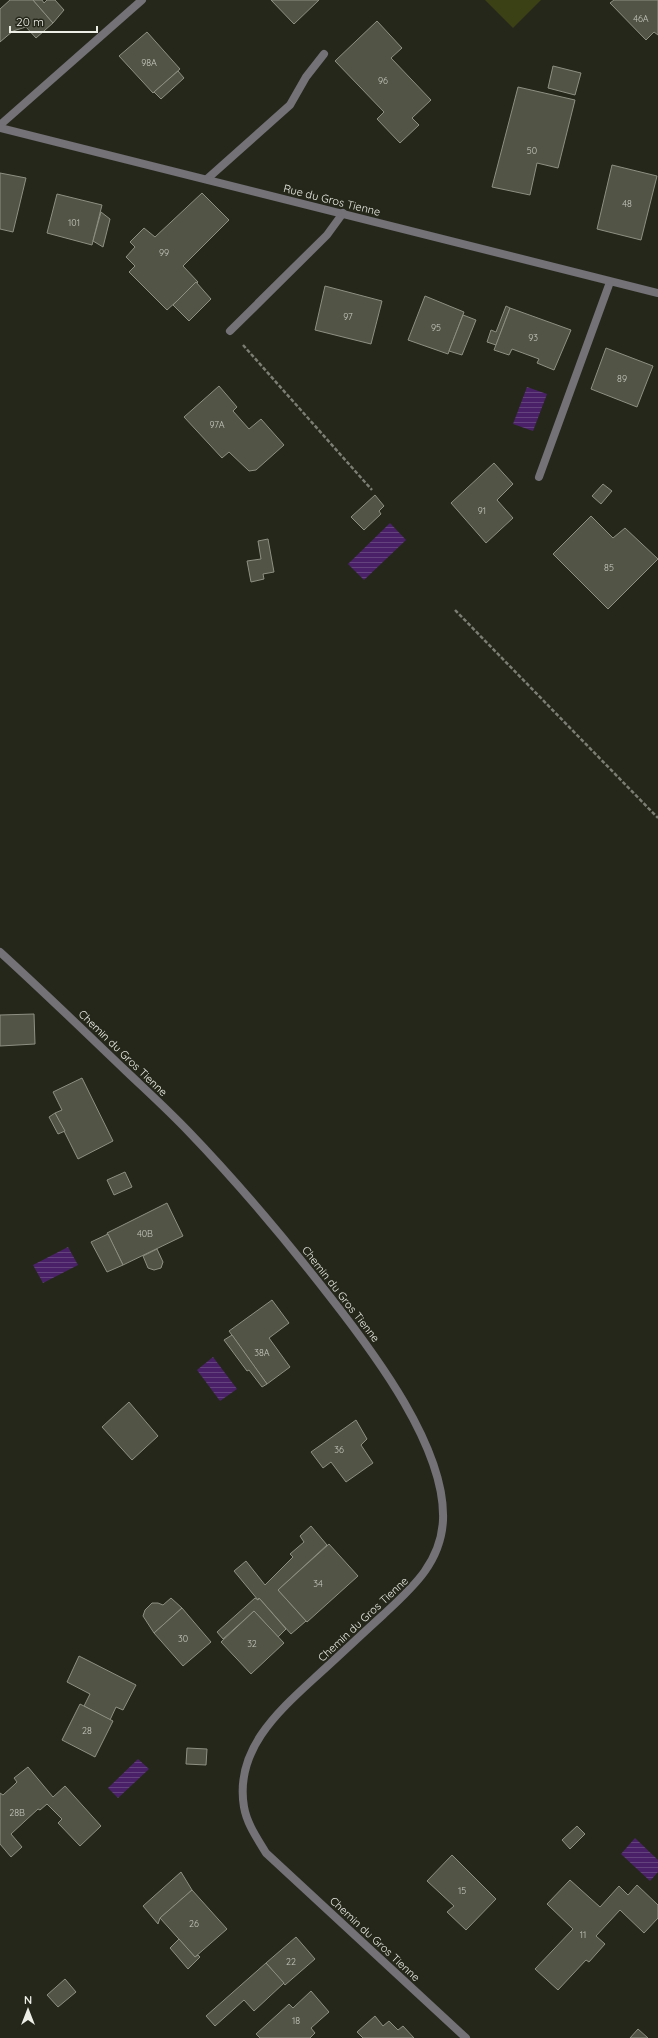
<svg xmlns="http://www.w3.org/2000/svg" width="658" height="2038" viewBox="0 0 658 2038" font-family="Quicksand,sans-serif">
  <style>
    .garden { fill: #3c4015 }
    .water { fill: url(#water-rules) }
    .building { fill: #525446; stroke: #8e9082 }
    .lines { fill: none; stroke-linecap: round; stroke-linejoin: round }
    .path { stroke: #7c7d73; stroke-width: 2.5; stroke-dasharray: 4 2; stroke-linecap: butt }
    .service { stroke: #747177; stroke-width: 8 }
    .minor { stroke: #747177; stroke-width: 8 }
    .labels { text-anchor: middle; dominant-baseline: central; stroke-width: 4; stroke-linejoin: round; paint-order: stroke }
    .number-label { font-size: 9px; fill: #c6c8be }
    .street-label { font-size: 11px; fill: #edeee6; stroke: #25271b }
  </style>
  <defs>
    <pattern id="water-rules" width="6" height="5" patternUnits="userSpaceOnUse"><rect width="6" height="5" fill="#4a2168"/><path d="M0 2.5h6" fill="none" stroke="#64427e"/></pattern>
  </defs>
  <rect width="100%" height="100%" fill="#25271b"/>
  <!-- garden -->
  <path class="garden" d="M485,0H541L513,28Z"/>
  <!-- water -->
  <g class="water">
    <path d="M527,387L547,394L533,431L513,424Z"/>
    <path d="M390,523L406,540L364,580L348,564Z"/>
    <path d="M68,1247L78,1265L43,1283L33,1265Z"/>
    <path d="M213,1357L237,1389L220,1401L197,1370Z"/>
    <path d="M138,1759L149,1769L118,1798L108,1788Z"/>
    <path d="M635,1838L658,1860V1872L650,1881L621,1854Z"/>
  </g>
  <!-- building -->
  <g class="building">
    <path d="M10,0H33L53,23L36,38L26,27L13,31L0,42V9Z"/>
    <path d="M33,0H42L44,3L47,0H55L64,10L53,23Z"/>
    <path d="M271,0H319L294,24Z"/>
    <path d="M614,0H658V35L654,32L646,40L610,3Z"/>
    <path d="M377,21L402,48L391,58L431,100L412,118L419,125L400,143L377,119L384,112L335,61Z"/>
    <path d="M147,32L180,69L153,93L119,56Z"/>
    <path d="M553,66L581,73L575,95L548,88Z"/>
    <path d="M178,71L184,78L161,99L154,92Z"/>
    <path d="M518,87L575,100L558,168L537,163L530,195L492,187Z"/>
    <path d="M612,165L657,176L641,240L597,229Z"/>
    <path d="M0,173L26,178L13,232L0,229Z"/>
    <path d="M202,193L229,220L183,266L198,282L167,310L129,272L135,266L126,257L135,247L130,242L144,228L155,237Z"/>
    <path d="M57,194L102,205L92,245L47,233Z"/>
    <path d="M101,212L110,219L103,247L93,241Z"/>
    <path d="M196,282L211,299L189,321L173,305Z"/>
    <path d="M325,286L382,301L371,344L315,330Z"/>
    <path d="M425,296L464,312L448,354L408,340Z"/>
    <path d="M506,306L510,308L496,345L487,342L491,330L496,332Z"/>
    <path d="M510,308L571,330L554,370L537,363L539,359L512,349L509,355L494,350Z"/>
    <path d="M463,315L476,320L462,355L449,351Z"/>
    <path d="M606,348L653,366L637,407L591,389Z"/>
    <path d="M219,386L237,407L233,411L249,429L261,419L284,445L256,470L249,471L229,452L222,458L184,417Z"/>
    <path d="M494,463L513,484L497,500L513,518L486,543L451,503Z"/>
    <path d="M603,484L612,491L601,504L592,496Z"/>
    <path d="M375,495L384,506L379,511L381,514L364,530L351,517Z"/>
    <path d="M591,516L613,538L625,528L658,559L608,609L553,554Z"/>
    <path d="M268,539L274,572L263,574L264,579L251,582L247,561L261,559L258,541Z"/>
    <path d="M34,1014L35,1044L0,1046V1015Z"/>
    <path d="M82,1078L113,1141L78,1159L55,1113L62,1110L53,1092Z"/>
    <path d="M55,1113L65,1131L58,1134L49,1117Z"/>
    <path d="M125,1172L132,1187L114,1195L107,1180Z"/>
    <path d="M167,1203L183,1236L123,1265L107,1233Z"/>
    <path d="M108,1234L123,1265L107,1272L91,1242Z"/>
    <path d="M157,1249L163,1262L161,1268L154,1270L148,1268L143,1256Z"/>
    <path d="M272,1300L289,1323L269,1338L290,1367L267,1384L229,1331Z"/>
    <path d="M232,1335L267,1384L262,1387L249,1370L247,1371L224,1340Z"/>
    <path d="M129,1402L158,1436L132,1460L102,1427Z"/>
    <path d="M356,1420L367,1439L361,1445L373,1463L346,1482L331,1462L323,1468L311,1452Z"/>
    <path d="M311,1526L327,1545L278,1590L306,1621L291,1634L259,1598L258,1600L234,1571L246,1561L265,1585L293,1557L290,1554L304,1542L300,1536Z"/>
    <path d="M329,1544L358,1576L307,1622L278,1590Z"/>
    <path d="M171,1598L182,1608L154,1633L143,1616L145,1610L152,1603H158L163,1605Z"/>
    <path d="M255,1598L258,1600L259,1598L286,1629L278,1637L254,1611L223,1639L217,1632Z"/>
    <path d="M182,1608L211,1642L183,1666L154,1633Z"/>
    <path d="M254,1611L284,1643L251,1674L221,1642Z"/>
    <path d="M79,1656L136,1685L123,1710L116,1707L110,1720L84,1706L90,1694L67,1682Z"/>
    <path d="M80,1704L113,1721L95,1757L62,1740Z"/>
    <path d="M187,1748L207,1749L206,1765L186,1764Z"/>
    <path d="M28,1767L53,1797L65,1786L101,1826L80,1846L58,1823L62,1819L47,1804L40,1810L38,1809L11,1834L22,1847L11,1857L0,1844V1793L3,1795L14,1785L17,1782L14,1778Z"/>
    <path d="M577,1826L585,1834L570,1849L562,1840Z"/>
    <path d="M452,1855L496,1899L466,1930L447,1912L454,1906L427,1881Z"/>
    <path d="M181,1872L192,1890L160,1918L158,1924L143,1906Z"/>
    <path d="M570,1880L600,1907L619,1886L628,1895L637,1885L658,1905V1918L644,1933L620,1910L596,1936L605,1944L589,1962L586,1960L558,1990L535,1969L573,1929L547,1904Z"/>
    <path d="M192,1890L227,1929L195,1957L160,1918Z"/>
    <path d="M296,1937L315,1959L285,1985L266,1963Z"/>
    <path d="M179,1939L195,1957L198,1955L200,1957L188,1969L170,1948Z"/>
    <path d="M266,1963L284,1983L254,2011L244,2000L215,2026L206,2016Z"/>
    <path d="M65,1979L76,1992L58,2007L47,1995Z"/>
    <path d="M311,1991L329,2012L311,2028L315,2033L310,2038H260L256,2034L289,2004L293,2008Z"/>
    <path d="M375,2016L383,2026L389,2021L398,2030L403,2026L414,2038H363L357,2032Z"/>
    <path d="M638,2029L648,2038H630Z"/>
  </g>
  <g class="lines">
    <!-- path -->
    <g class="path">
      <path d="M243,345L372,490"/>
      <path d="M455,610L658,818"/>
    </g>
    <!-- service -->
    <g class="service">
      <path d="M207,179L290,105L306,77L324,54"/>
      <path d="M230,331L327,235L343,213"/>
      <path d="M539,477L610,282"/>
    </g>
    <!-- minor -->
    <g class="minor">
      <path d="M0,125L142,0"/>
      <path d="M0,128L658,293"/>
      <path d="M0,952C43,991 84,1031 126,1071C147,1091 168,1110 188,1131C239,1184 286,1240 331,1298C374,1353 446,1448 443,1520C441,1563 412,1588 383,1615C362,1634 341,1654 320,1673C281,1709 234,1748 244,1807C247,1824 257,1838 266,1853L466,2038"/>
    </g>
  </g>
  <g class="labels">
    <!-- number labels -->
    <g class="number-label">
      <text x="641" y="18">46A</text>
      <text x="149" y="62">98A</text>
      <text x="383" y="80">96</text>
      <text x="532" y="150">50</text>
      <text x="627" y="203">48</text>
      <text x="74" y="222">101</text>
      <text x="164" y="252">99</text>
      <text x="348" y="316">97</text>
      <text x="436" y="327">95</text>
      <text x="533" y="337">93</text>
      <text x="622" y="378">89</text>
      <text x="217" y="424">97A</text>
      <text x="482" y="510">91</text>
      <text x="609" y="567">85</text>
      <text x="145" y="1233">40B</text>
      <text x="262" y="1352">38A</text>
      <text x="339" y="1449">36</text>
      <text x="318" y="1583">34</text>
      <text x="183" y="1638">30</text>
      <text x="252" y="1643">32</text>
      <text x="87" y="1730">28</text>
      <text x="17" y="1812">28B</text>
      <text x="462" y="1890">15</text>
      <text x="194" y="1923">26</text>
      <text x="583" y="1934">11</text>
      <text x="291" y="1961">22</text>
      <text x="296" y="2020">18</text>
    </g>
    <!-- street labels -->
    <g class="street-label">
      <text transform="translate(332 200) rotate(14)">Rue du Gros Tienne</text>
      <text transform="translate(123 1053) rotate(44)">Chemin du Gros Tienne</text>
      <text transform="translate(341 1294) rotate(52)">Chemin du Gros Tienne</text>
      <text transform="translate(363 1619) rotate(-43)">Chemin du Gros Tienne</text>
      <text transform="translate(375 1939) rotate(43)">Chemin du Gros Tienne</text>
    </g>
  </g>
  <!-- north arrow -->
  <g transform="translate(28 2010)" stroke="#25271b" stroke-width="3" paint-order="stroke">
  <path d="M0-3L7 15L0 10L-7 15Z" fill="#edeee6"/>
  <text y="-6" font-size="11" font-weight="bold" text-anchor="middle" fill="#edeee6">N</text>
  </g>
  <!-- scale -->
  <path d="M10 26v6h87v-6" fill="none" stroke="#edeee6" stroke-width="2"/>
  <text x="16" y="26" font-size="12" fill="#edeee6" stroke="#25271b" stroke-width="3" paint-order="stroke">20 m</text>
</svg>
